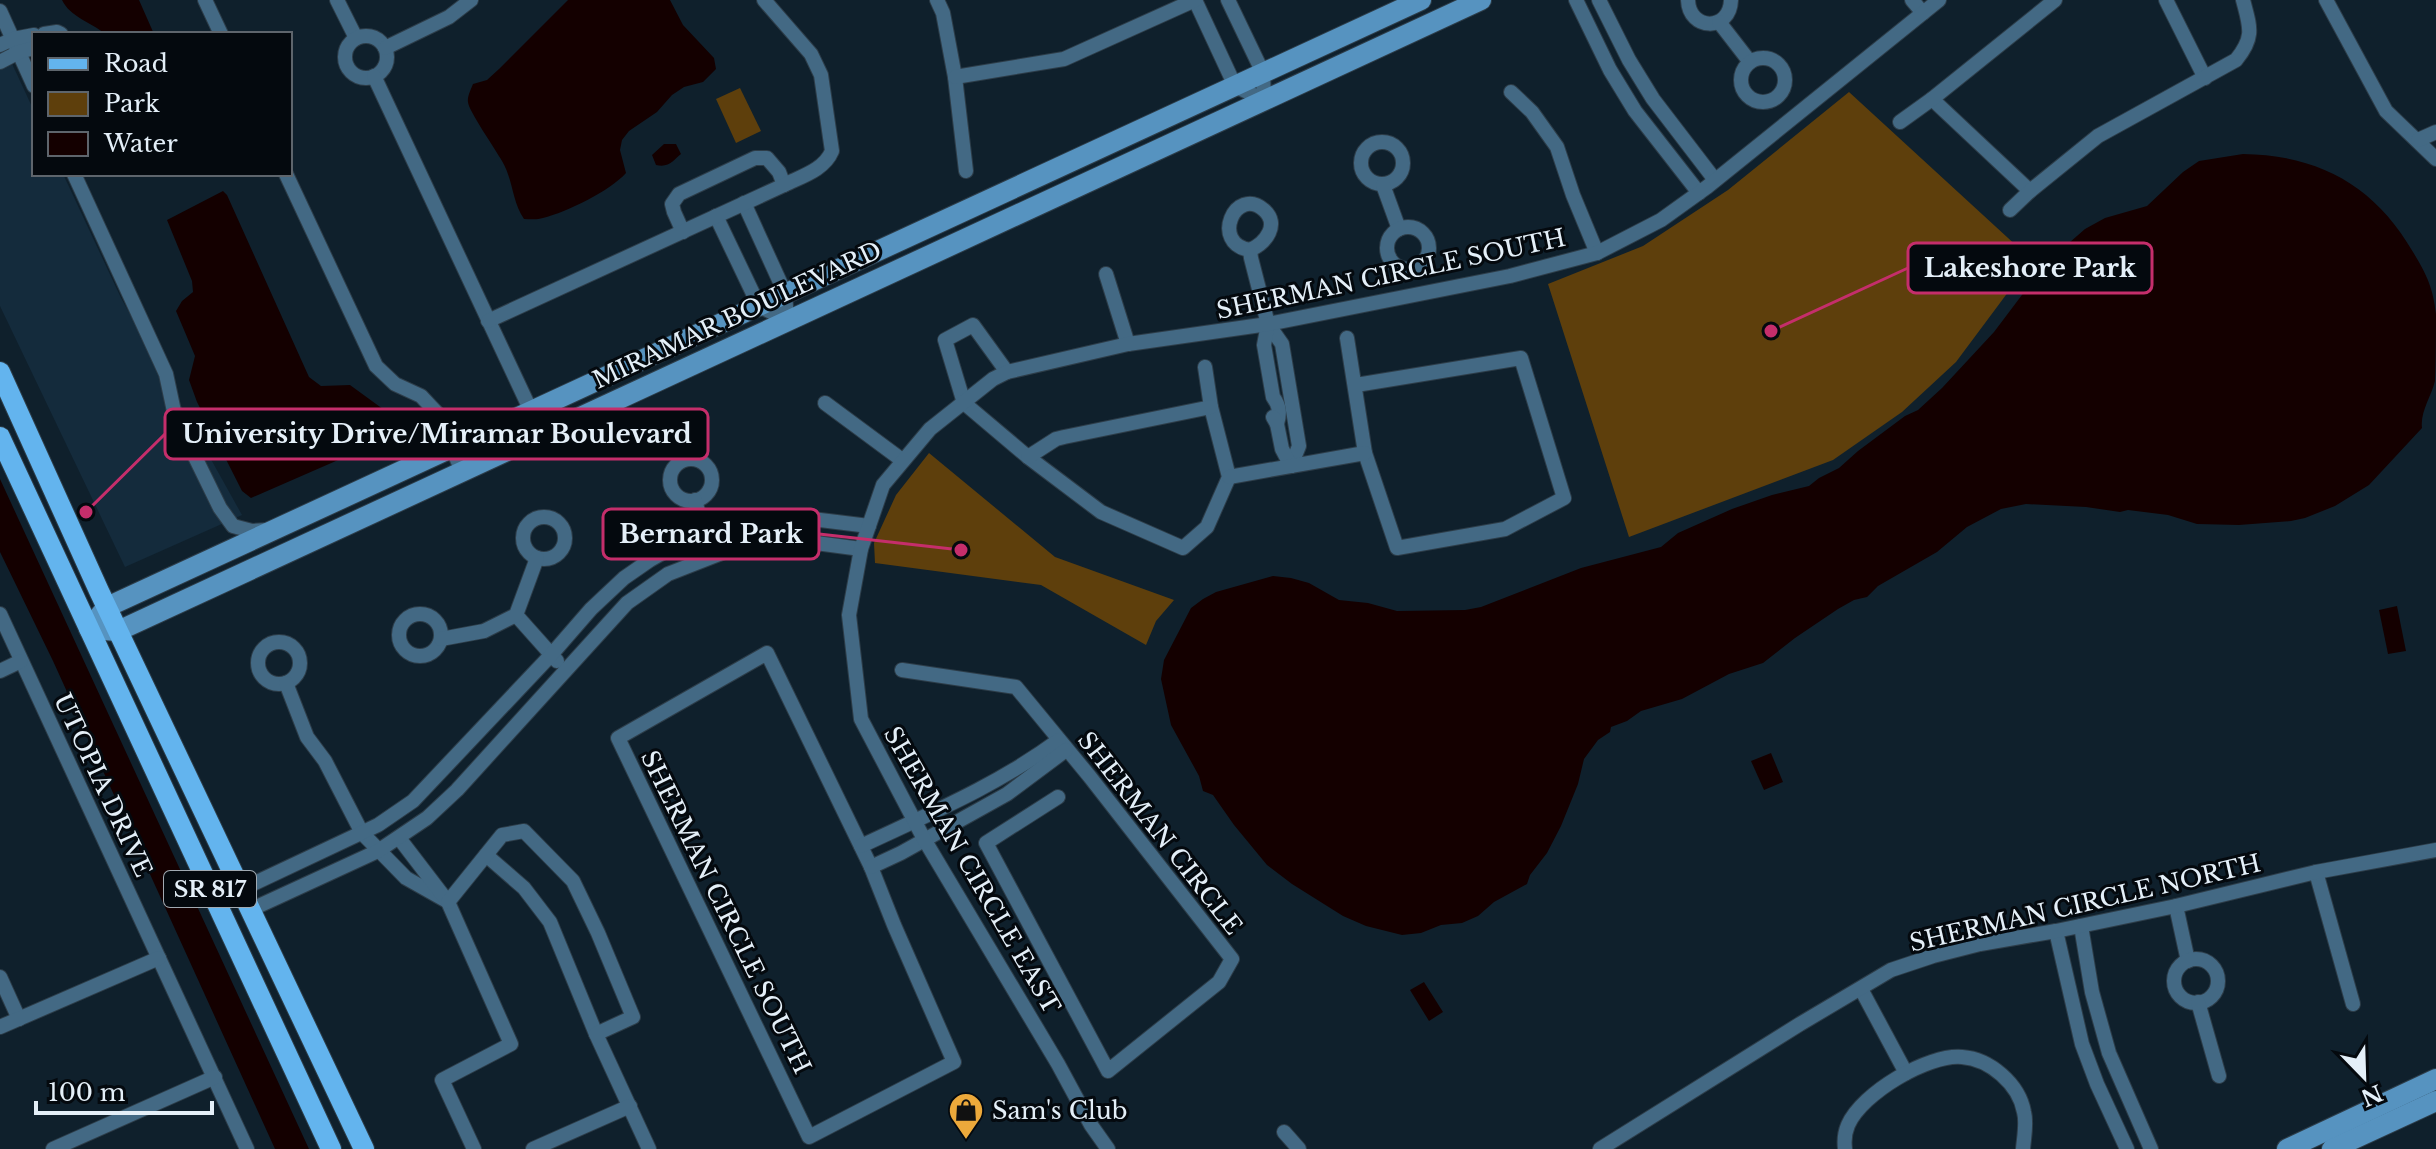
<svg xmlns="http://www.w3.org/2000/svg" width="2436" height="1149" viewBox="0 0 2436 1149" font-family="'Libre Baskerville',serif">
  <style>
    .built { fill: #142b3c }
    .green { fill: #5e3f0c }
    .water { fill: #140000 }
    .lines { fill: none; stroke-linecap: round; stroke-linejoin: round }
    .street-casing { stroke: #2d3d49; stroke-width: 16 }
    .secondary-casing { stroke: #2d3d49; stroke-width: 22 }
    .primary-casing { stroke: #2d3d49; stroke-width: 22 }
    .street { stroke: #436984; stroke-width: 14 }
    .secondary { stroke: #5693c0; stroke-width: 20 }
    .primary { stroke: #63b4ee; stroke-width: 20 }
    .labels { text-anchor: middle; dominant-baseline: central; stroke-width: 6; stroke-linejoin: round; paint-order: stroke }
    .shield { fill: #04090e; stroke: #a1aab2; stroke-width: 2 }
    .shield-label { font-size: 22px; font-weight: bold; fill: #e4eff8 }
    .street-label { font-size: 24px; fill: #e4eff8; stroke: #04090e }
    .poi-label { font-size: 24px; fill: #e4eff8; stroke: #04090e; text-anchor: start }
    .leader { fill: none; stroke: #c52e6b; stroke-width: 3 }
    .callout-dot { fill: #c52e6b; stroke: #04090e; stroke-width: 3 }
    .callout { fill: #04090e; stroke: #c52e6b; stroke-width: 3 }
    .callout-label { font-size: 26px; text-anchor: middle; font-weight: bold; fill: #e4eff8 }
  </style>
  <rect width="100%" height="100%" fill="#0f202c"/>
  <!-- built -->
  <path class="built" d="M0,38L34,111V174H63L121,298L242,515L125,567L0,306Z"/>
  <!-- green -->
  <g class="green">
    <path d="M740,88L761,131L736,143L716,99Z"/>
    <path d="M1849,92L2032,260L1956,362L1902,412L1833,460L1629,537L1548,284L1643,246L1728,190Z"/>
    <path d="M929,453L1055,557L1174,600L1156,621L1146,645L1041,585L875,563L874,543L896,495Z"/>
  </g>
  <!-- water -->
  <g class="water">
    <path d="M62,0H139L154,34H105C91,22 70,17 62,0Z"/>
    <path d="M568,0H670L683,25L714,58L716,69L703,82L684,87L672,95L657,112L629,131L622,140L620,150L626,173C610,191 567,212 543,218C537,220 530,219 524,219C512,202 513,179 502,161C496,150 468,110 468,102C467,97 471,89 473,84L487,80L499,69Z"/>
    <path d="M664,144H676L681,154C673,160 670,168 656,165L652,155Z"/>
    <path d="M2243,154C2319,155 2375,186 2413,252C2427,275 2433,288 2436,314C2436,329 2436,368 2435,381C2431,397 2420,412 2422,428L2369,485L2335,506L2305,518L2291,521L2239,525L2197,524L2168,515L2128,510L2120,512L2086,507L2026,504L2001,509L1967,527L1937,552L1878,586L1867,597L1854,600L1838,609L1795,638L1763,663L1729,674L1682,699L1641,711L1627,721L1611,727L1610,732L1598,740L1584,759L1578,784L1561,826L1547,853L1530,875L1527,884L1494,902L1478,916L1462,923L1441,925L1421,933L1402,935L1366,926L1343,916L1292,884L1267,865L1234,825L1213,795L1203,791L1199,776L1171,725L1161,679L1164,660L1191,608L1203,599L1216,592L1273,576L1291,578L1309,583L1339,600L1368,603L1397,611L1465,610L1481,607L1581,568L1661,547L1678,533L1732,509L1772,495L1809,486L1819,478L1839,468L1858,451L1905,416L1918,410L1942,388L1994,332L2046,263L2085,229L2105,218L2147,206L2183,172L2199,161Z"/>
    <path d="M223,191L227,195L309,377L321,386L350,385L398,420L396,432L384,440L251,498L242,491L197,402L189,380L195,356L176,311L182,301L193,292L192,281L167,220Z"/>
    <path d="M0,479L309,1149H275L53,661L0,552Z"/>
    <path d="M2397,606L2406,651L2388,654L2379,610Z"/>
    <path d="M1771,753L1783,782L1764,790L1751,761Z"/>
    <path d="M1424,982L1443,1012L1429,1021L1410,990Z"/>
  </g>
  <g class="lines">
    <!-- street casing -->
    <g class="street-casing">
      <g id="street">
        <path d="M205,0L221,34"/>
        <path d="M337,0L356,38"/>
        <path d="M937,0L943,13L955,77L966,171"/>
        <path d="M1195,0L1235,86L1264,100L1263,73L1228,0"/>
        <path d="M1576,0L1610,70L1635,111L1699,193"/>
        <path d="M1599,0L1629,60L1653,99L1715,180"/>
        <path d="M1688,0C1689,31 1730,32 1731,0"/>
        <path d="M1912,0L1923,13"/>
        <path d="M2166,0L2205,78"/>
        <path d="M2326,0L2386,111L2436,159"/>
        <path d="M0,11L34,86"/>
        <path d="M1719,22L1750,62"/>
        <path d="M44,34L57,32L61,34"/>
        <circle cx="366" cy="57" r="21"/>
        <path d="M0,45L13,39L34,35"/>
        <path d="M385,48L449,17L471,0"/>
        <circle cx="1763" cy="80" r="22"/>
        <path d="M0,62L19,52L34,48"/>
        <path d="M374,76L531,411"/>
        <path d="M955,77L1064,59L1195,0"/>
        <path d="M1511,92L1532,112L1557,147L1573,195L1597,253"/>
        <path d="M1932,99L2030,191"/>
        <path d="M1900,122L1932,99L2055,0"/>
        <path d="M2418,140L2436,132"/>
        <circle cx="1382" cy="163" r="21"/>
        <path d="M74,174L166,374L175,416L220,508L233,526L252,531L268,530"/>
        <path d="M286,174L376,366L395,384L421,396L437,413L462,471"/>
        <path d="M1383,185L1399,229"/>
        <path d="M2010,210L2030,191L2098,136L2236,60C2255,37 2250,27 2243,0"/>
        <path d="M716,216L759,306L787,320L785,293L744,203"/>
        <circle cx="1408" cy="248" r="21"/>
        <path d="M683,232L674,212L672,204L679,194L755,158H767L779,172L784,185"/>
        <path d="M1250,250C1210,244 1235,185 1264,210C1280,224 1266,243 1250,250L1251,258L1268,324L1282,344L1299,446L1291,466"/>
        <path d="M1106,274L1128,344"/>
        <path d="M488,321L784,185C802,176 824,170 832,151L821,75L811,54L764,0"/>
        <path d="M1268,324L1264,345L1273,397C1280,406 1280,414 1277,424"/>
        <path d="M1347,338L1365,453L1397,548L1505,529L1564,498L1521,358L1356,385"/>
        <path d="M1007,372L973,325L945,340L964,403L1028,457L1101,512L1183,548L1207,527L1229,477L1211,407L1205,367"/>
        <path d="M825,403L902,460"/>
        <path d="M1273,417L1277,424L1282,449L1291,466"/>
        <path d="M1028,457L1056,439L1064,437L1211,407"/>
        <circle cx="691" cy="480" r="21"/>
        <path d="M1229,477L1365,453"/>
        <path d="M695,500L710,556"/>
        <circle cx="544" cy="538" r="21"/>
        <path d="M0,614L247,1149"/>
        <circle cx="420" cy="635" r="21"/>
        <path d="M516,615L557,661"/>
        <path d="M441,639L484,631L516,615L537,558"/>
        <circle cx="279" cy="663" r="21"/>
        <path d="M767,653L871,867L894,925L954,1062L809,1137L618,738Z"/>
        <path d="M902,670L1016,687L1090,777L1232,959L1219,982L1108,1071L986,843L1058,797"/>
        <path d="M0,671L21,661"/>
        <path d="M286,683L307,737L325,761L362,833L406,878L445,900"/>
        <path d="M399,838L448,902L511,1044L442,1080L474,1149"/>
        <path d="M861,846C929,814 998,785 1059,740"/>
        <path d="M486,855L524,888L550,922L596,1034"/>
        <path d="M871,867L901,853L1007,794L1066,750"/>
        <path d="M2316,872L2353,1004"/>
        <path d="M240,890L378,825L413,801L551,655L591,609L624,578L650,560L678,544L735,528L771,521L812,519L869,526"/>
        <path d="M448,902L502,835L524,831L573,881L598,933L633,1017L596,1034L649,1149"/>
        <path d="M2176,906L2188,961"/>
        <path d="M250,910L378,851L427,818L457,790L627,603L668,574L732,549L774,542L816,543L861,549"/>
        <path d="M2081,926L2092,992L2109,1053L2151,1149"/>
        <path d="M2056,931L2082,1044L2097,1084L2127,1149"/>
        <circle cx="2196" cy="981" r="22"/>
        <path d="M0,977L19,1019"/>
        <path d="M1861,989L1906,1073"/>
        <path d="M2198,1002L2219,1076"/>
        <path d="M0,1027L159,958"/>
        <path d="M1284,1132L1299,1149"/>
        <path d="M53,1149L215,1077"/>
        <path d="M533,1149L630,1106"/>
        <path d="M1108,1149L1091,1125L1058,1064L924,839L861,719L849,615L861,549L883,485L930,429L993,379L1007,372L1128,344L1268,324L1510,276L1597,253L1661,220L1707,187L1939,0"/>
        <path d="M1600,1149L1800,1024L1891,970L1933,956L1980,944L2056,931L2176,906L2316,872L2436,850"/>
        <path d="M1845,1149C1844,1141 1845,1132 1848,1125C1862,1093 1928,1054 1962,1057C1990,1059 2019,1084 2024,1112C2027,1123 2024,1137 2023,1149"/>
      </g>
    </g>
    <!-- secondary casing -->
    <g class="secondary-casing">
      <g id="secondary">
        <path d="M96,620L107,607L1421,0"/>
        <path d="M89,629L118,631L1481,0"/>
        <path d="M2287,1149L2436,1079"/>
        <path d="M2332,1149L2436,1101"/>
      </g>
    </g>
    <!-- primary casing -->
    <g class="primary-casing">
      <g id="primary">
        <path d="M0,372L99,591L364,1149"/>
        <path d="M0,437L331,1149"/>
      </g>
    </g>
    <!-- street -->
    <use href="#street" class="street"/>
    <!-- secondary -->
    <use href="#secondary" class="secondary"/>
    <!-- primary -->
    <use href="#primary" class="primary"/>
  </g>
  <!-- icons -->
  <defs>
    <g id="shop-pin" transform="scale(1.8)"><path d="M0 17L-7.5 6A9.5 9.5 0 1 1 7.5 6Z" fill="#eca93b" stroke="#04090e"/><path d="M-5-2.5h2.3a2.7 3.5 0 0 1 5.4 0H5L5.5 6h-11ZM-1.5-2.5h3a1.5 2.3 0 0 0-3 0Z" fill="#111"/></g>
  </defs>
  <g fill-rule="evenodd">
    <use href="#shop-pin" x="966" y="1110"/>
  </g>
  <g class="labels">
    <!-- shield labels -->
    <rect class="shield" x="164" y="871" width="92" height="36" rx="6"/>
    <g class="shield-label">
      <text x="210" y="889">SR 817</text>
    </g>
    <!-- street labels -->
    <g class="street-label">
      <text transform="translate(1391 274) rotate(-12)">SHERMAN CIRCLE SOUTH</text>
      <text transform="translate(737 315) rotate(-25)">MIRAMAR BOULEVARD</text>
      <text transform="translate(103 785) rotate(65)">UTOPIA DRIVE</text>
      <text transform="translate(1160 833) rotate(52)">SHERMAN CIRCLE</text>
      <text transform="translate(972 870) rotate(60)">SHERMAN CIRCLE EAST</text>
      <text transform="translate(2085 903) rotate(-13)">SHERMAN CIRCLE NORTH</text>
      <text transform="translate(726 912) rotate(64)">SHERMAN CIRCLE SOUTH</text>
    </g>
    <!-- poi labels -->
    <g class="poi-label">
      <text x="992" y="1110">Sam's Club</text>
    </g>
  </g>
  <!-- callouts -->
  <path class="leader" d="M1771 331L1908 268M86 512L165 434M961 550L819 534"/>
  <g class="callout-dot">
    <circle cx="1771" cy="331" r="8"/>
    <circle cx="86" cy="512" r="8"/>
    <circle cx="961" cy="550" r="8"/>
  </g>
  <g class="callout">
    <rect x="1908" y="243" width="244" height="50" rx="8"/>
    <rect x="165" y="409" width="543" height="50" rx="8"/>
    <rect x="603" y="509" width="216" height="50" rx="8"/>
  </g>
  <g class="callout-label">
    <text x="2030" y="277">Lakeshore Park</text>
    <text x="437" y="443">University Drive/Miramar Boulevard</text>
    <text x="711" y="543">Bernard Park</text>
  </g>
  <!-- legend -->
  <rect x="32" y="32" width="260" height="144" fill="#04090e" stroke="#5e656c" stroke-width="2"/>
  <rect x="48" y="58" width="40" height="12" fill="#63b4ee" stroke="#5e656c" stroke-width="2"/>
  <text x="104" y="72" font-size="24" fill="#e4eff8">Road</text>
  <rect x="48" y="92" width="40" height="24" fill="#5e3f0c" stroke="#5e656c" stroke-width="2"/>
  <text x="104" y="112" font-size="24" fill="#e4eff8">Park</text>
  <rect x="48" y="132" width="40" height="24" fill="#140000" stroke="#5e656c" stroke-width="2"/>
  <text x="104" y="152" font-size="24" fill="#e4eff8">Water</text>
  <!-- north arrow -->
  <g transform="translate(2364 1077) rotate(157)" stroke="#04090e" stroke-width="6" paint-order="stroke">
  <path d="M0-6L14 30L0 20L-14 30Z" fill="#e4eff8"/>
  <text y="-12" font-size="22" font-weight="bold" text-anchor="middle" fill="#e4eff8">N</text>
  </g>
  <!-- scale -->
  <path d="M36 1101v12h176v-12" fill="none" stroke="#e4eff8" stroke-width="4"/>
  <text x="48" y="1101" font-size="24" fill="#e4eff8" stroke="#04090e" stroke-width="6" paint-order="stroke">100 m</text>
</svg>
